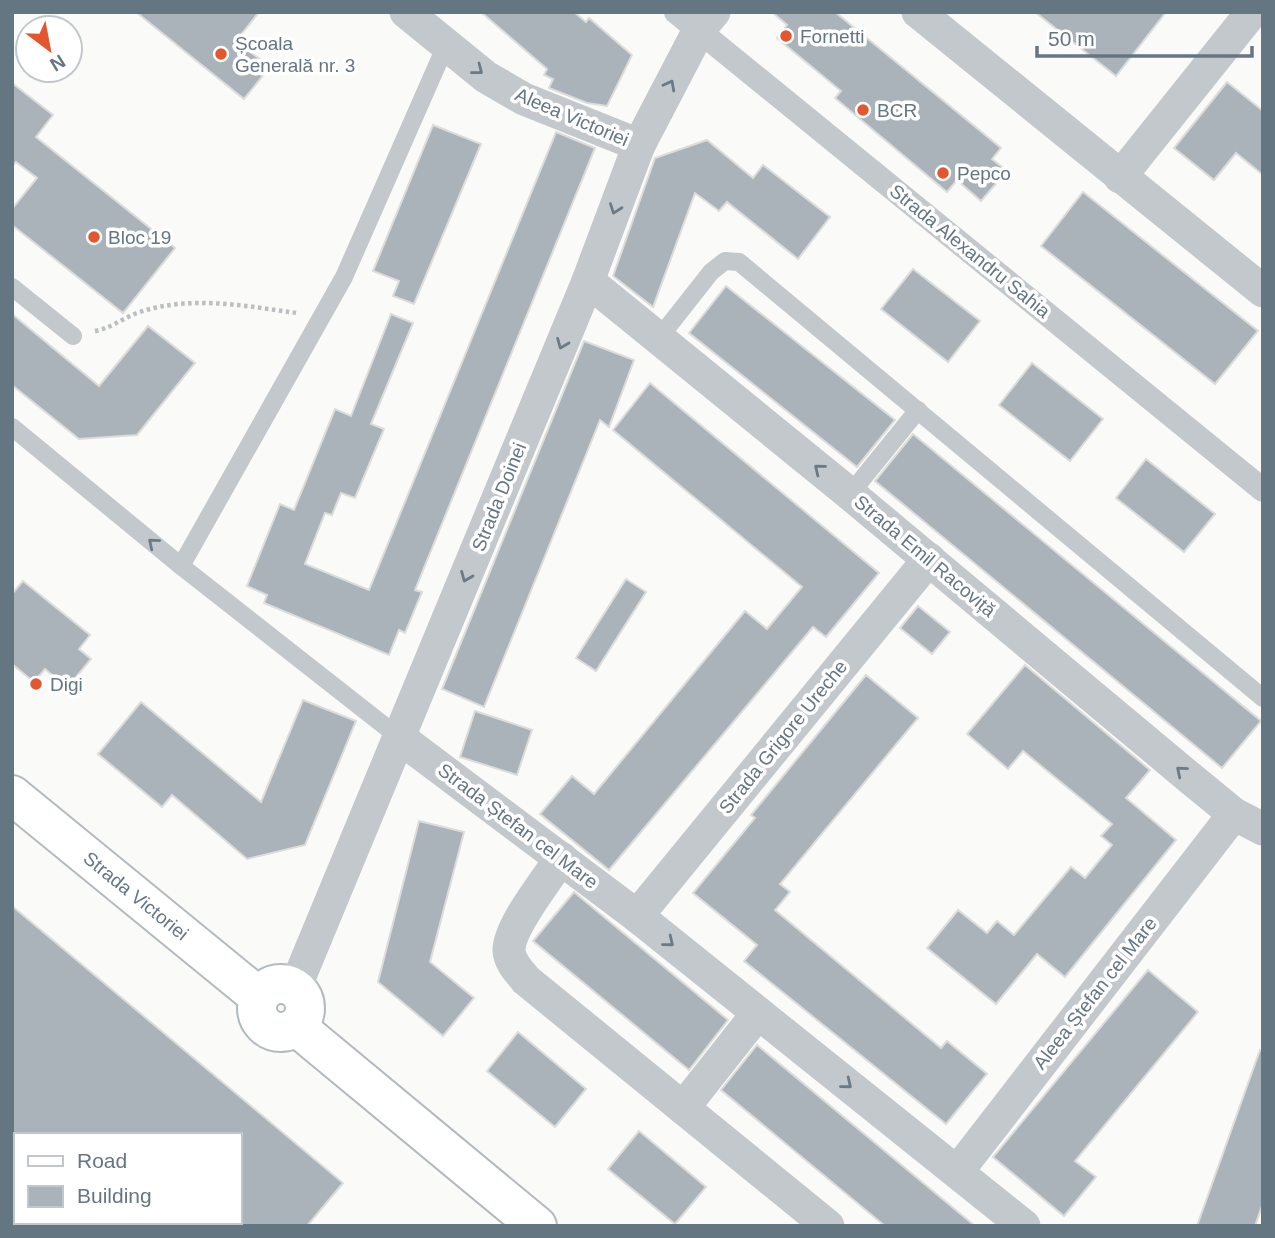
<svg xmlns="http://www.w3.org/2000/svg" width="1275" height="1238" viewBox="0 0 1275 1238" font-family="Helvetica,sans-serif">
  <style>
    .building { fill: #aab3b9; stroke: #dcdcda; stroke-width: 2 }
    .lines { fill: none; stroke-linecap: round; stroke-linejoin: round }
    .secondary-casing { stroke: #b3babf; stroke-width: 42 }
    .path { stroke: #bbbfc2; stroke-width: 4.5; stroke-dasharray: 3.5 3.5; stroke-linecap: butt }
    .service { stroke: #c3c8cc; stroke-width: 18 }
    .pedestrian { stroke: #c3c8cc; stroke-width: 24 }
    .minor { stroke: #c3c8cc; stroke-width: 33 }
    .secondary { stroke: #fff; stroke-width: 38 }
    .oneway { stroke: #6a7a87 }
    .poi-dot { fill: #e4572e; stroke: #fff; stroke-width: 2.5 }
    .labels { text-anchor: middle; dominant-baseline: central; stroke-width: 7; stroke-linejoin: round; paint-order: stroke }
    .poi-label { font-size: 19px; fill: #657683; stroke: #fff; text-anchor: start }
    .street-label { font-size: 19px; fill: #657683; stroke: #fff }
  </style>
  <rect width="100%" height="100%" fill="#fafaf8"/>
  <!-- building -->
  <g class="building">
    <path d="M136,12H259L236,41L270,67L244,99Z"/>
    <path d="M481,12H574L586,22L589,18L632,55L607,106L587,103L549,88L553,79L544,75L547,69Z"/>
    <path d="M772,12H835L1001,148L992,159L1007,171L981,201L957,180L947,192L835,98L841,91L777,38L787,25Z"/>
    <path d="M1035,12H1166L1116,76Z"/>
    <path d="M1227,82L1263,111V175L1236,153L1214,180L1174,148Z"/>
    <path d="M12,83L53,115L36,137L175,248L123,313L12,225V209L37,178L16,162L12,166Z"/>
    <path d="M433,125L481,144L414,304L393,296L399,281L373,271Z"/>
    <path d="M556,132L595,148L415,590L422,592L405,633L399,630L389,655L264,603L267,595L247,586L280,504L294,510L335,409L351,416L391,314L413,323L371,424L384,429L355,498L341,493L332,515L325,513L305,564L369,590Z"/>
    <path d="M707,140L753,178L763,165L830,217L798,259L727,202L719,211L695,193L653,307L613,276L655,158Z"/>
    <path d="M1083,192L1258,331L1215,384L1041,246Z"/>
    <path d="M913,269L980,321L948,362L881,309Z"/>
    <path d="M726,286L895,420L857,467L689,333Z"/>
    <path d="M12,314L99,386L148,326L195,363L137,435L79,439L12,385Z"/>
    <path d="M584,341L634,360L609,427L600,420L484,707L442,689Z"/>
    <path d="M1032,363L1103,419L1070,461L999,405Z"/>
    <path d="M650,383L879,573L826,637L813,627L609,870L540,814L572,776L594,794L745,611L767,629L802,587L613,430Z"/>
    <path d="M913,434L1261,721L1222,768L875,481Z"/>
    <path d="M1146,459L1215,514L1184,552L1116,498Z"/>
    <path d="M626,579L646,592L596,671L576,658Z"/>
    <path d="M23,581L90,635L79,649L91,659L67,688L45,669L34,682L12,664V594Z"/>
    <path d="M918,606L950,632L932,654L900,628Z"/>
    <path d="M1025,665L1150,770L1126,798L1176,840L1065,977L1037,954L996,1004L927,948L958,910L987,933L997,921L1014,935L1071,867L1085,878L1112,845L1101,836L1112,824L1023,751L1008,769L967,734Z"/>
    <path d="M866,675L918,718L780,884L790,892L775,910L941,1048L947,1041L987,1074L946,1124L744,961L757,945L693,893L755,818L751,815Z"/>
    <path d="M303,700L356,721L305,845L247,859L172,795L162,807L98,754L141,702L261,802Z"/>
    <path d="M475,711L532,730L517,775L460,757Z"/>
    <path d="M419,821L464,832L430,962L474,998L443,1036L378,982Z"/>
    <path d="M574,892L728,1020L689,1070L533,941Z"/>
    <path d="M12,906L343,1183L307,1226H240V1135H12Z"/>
    <path d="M1148,970L1198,1012L1075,1161L1096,1177L1064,1216L993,1157Z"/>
    <path d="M518,1032L586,1089L555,1127L487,1071Z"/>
    <path d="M757,1045L975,1226H885L721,1090Z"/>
    <path d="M1260,1050L1263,1051V1203L1255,1226H1197Z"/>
    <path d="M639,1131L706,1187L675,1224L608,1169Z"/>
  </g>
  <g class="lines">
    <!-- secondary casing -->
    <g class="secondary-casing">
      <g id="secondary">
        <path d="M12,795L259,997"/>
        <circle cx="281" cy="1008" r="24"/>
        <path d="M297,1027L537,1226"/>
      </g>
    </g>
    <!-- path -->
    <path class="path" d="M95,331C112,328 124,317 140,312C190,295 246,306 297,313"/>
    <!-- service -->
    <g class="service">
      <path d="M12,287L73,336"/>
      <path d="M659,338L711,272L725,261L739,262L1263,698"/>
      <path d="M12,427L181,566L400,738"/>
      <path d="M850,494L918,410"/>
      <path d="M181,566L344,277L446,45"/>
    </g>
    <!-- pedestrian -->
    <path class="pedestrian" d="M676,12L1263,490"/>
    <!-- minor -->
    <g class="minor">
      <path d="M406,12L486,77L524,99L639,145"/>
      <path d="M918,12L1263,291"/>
      <path d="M1120,177L1252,12"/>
      <path d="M588,281L850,494L1190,778L1234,814L1263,829"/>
      <path d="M400,738L637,916L1024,1226"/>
      <path d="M561,858C548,879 508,927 509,951C510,963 519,971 526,980L828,1226"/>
      <path d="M637,916L929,559"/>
      <path d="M295,988L588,281L639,145L699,30L714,12"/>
      <path d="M683,1108L758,1013"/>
      <path d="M957,1172L1234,814"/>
    </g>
    <!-- secondary -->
    <use href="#secondary" class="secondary"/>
  </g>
  <!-- one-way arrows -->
  <defs><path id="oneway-chevron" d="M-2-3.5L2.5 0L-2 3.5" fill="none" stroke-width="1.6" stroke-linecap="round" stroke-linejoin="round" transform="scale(1.75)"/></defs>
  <g class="oneway">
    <use href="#oneway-chevron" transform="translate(478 70) rotate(38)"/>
    <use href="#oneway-chevron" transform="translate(670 85) rotate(-62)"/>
    <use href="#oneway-chevron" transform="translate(615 209) rotate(110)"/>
    <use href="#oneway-chevron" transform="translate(562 344) rotate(112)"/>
    <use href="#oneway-chevron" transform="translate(819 469) rotate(-141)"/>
    <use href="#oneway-chevron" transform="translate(153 543) rotate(-140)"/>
    <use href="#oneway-chevron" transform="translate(466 577) rotate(112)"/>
    <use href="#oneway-chevron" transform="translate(1181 771) rotate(-140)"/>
    <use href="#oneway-chevron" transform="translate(669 942) rotate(39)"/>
    <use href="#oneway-chevron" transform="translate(847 1084) rotate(39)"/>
  </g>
  <!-- markers -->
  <g class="poi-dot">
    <circle cx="786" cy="36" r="7"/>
    <circle cx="221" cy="54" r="7"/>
    <circle cx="863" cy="110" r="7"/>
    <circle cx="943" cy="173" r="7"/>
    <circle cx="94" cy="237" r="7"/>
    <circle cx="36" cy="684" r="7"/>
  </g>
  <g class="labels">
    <!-- poi labels -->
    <g class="poi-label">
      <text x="800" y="36">Fornetti</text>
      <text x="235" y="43">Școala<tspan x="235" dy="22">Generală nr. 3</tspan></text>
      <text x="877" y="110">BCR</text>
      <text x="957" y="173">Pepco</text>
      <text x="108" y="237">Bloc 19</text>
      <text x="50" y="684">Digi</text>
    </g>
    <!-- street labels -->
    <g class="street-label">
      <text transform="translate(572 117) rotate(23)">Aleea Victoriei</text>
      <text transform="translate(970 251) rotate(39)">Strada Alexandru Sahia</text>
      <text transform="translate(499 497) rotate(-68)">Strada Doinei</text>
      <text transform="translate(925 556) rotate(40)">Strada Emil Racoviță</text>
      <text transform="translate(783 737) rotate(-51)">Strada Grigore Ureche</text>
      <text transform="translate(518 826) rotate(37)">Strada Ștefan cel Mare</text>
      <text transform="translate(136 896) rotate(39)">Strada Victoriei</text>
      <text transform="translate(1095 993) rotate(-52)">Aleea Ștefan cel Mare</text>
    </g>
  </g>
  <!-- border -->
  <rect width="1275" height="1238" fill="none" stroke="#657683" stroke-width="28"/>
  <!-- legend -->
  <rect x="14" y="1133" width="228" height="91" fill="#ffffff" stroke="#c1c8cd" stroke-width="2"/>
  <rect x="28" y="1156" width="35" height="10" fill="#ffffff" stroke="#c1c8cd" stroke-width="2"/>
  <text x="77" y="1168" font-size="21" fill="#657683">Road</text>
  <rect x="28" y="1186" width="35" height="21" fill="#aab3b9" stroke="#c1c8cd" stroke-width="2"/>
  <text x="77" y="1203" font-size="21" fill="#657683">Building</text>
  <!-- north arrow -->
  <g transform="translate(49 49) rotate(148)"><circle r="33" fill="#ffffff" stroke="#c1c8cd" stroke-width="2"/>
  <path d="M0-5L12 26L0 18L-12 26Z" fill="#e4572e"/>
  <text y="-10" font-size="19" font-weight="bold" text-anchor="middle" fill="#657683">N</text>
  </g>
  <!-- scale -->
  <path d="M1037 46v10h215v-10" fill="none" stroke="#657683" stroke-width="3.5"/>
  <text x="1048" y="46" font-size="21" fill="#657683" stroke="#ffffff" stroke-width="5" paint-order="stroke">50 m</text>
</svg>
